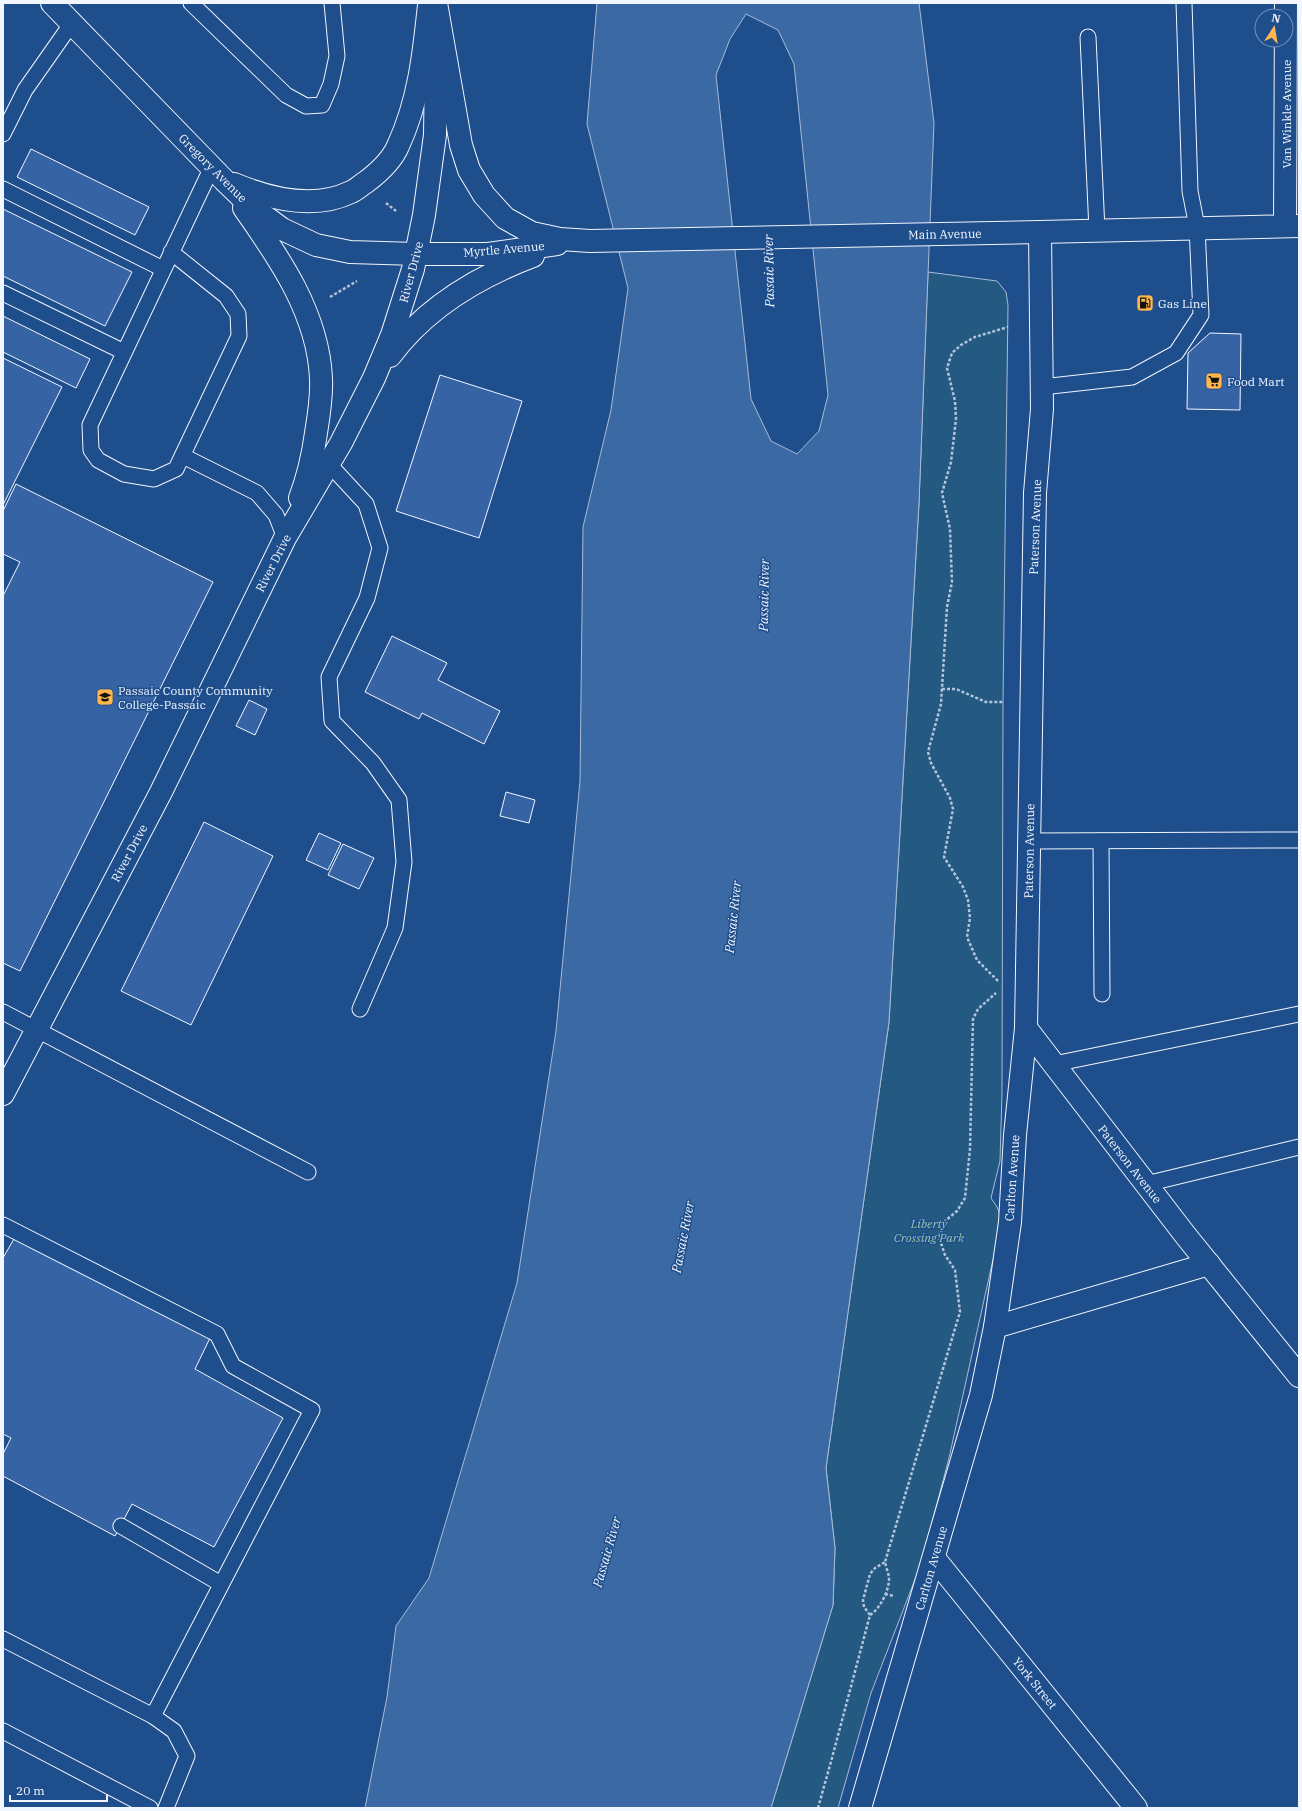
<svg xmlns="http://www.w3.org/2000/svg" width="1302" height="1811" viewBox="0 0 1302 1811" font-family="'IBM Plex Serif',serif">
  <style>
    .green { fill: #245a82; stroke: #a8bbd7 }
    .water { fill: #3b69a3; stroke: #a8bbd7 }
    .pier { fill: #1f4e8c; stroke: #a8bbd7 }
    .building { fill: #3563a3; stroke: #f2f6ff }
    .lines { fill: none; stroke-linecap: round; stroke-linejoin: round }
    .service-casing { stroke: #f2f6ff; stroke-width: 17 }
    .minor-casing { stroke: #f2f6ff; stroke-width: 24 }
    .tertiary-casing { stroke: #f2f6ff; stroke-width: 24 }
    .primary-casing { stroke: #f2f6ff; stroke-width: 24 }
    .path { stroke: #b3c4dc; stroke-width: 2.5; stroke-dasharray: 3 2; stroke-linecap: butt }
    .service { stroke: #1f4e8c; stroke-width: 15 }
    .minor { stroke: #1f4e8c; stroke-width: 22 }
    .tertiary { stroke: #1f4e8c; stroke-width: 22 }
    .primary { stroke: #1f4e8c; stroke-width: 22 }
    .labels { text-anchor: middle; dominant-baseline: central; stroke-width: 3; stroke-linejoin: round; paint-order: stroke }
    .street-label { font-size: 12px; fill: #f2f6ff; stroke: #1f4e8c }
    .poi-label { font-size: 12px; fill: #f2f6ff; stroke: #1f4e8c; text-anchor: start }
    .park-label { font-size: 12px; font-style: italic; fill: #97c8a6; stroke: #1f4e8c }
    .water-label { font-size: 13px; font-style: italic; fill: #f2f6ff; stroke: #1f4e8c }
  </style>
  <rect width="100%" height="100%" fill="#1f4e8c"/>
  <!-- green -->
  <path class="green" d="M928,272L997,281L1006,292L1008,305L1003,702L1002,1093L1000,1161L991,1198L997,1207L1002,1219L949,1458L921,1564L871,1693L838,1808H771L833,1605L835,1548L826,1468L889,1022L919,503Z"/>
  <!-- water -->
  <path class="water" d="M597,3H919L934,123L919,503L889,1022L826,1468L835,1548L833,1605L771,1808H365L387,1697L396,1626L429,1578L517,1283L556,1031L580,781L583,527L611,410L628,288L587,124Z"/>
  <!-- pier -->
  <path class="pier" d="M746,14L778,30L794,64L828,395L819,431L797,454L771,441L751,399L716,75L730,39Z"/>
  <!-- building -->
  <g class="building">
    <path d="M31,149L149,207L135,235L17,177Z"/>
    <path d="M3,209L132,272L105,326L3,276Z"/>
    <path d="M3,316L90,359L76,388L3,352Z"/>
    <path d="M1210,333L1241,334L1240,410L1187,409L1188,353Z"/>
    <path d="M3,358L62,387L3,505Z"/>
    <path d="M440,375L522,401L479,538L396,511Z"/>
    <path d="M16,484L213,582L20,971L3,963V596L20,562L3,554V511Z"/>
    <path d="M392,636L447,663L438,680L500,711L484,744L422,713L419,719L365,692Z"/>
    <path d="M249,700L267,709L255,735L236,726Z"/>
    <path d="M506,792L535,800L529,823L500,816Z"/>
    <path d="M204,822L273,856L191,1025L121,991Z"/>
    <path d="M319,833L341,843L328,870L306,860Z"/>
    <path d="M343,844L374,858L359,889L328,875Z"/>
    <path d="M15,1237L210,1338L195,1369L283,1418L214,1547L132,1504L115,1536L3,1476V1454L11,1438L3,1434V1258Z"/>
  </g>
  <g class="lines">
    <!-- service casing -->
    <g class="service-casing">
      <g id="service">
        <path d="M191,3L286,95L306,106L322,105L331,84L337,56L332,3"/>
        <path d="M1088,37L1097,230"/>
        <path d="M3,134L25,90L72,23"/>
        <path d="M3,189L163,269"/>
        <path d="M171,252L226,296L238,314L239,336L176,469L154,479L124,474L98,460L91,450L90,425L212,167"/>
        <path d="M3,293L124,352"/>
        <path d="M1042,387L1132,377L1176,353L1201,315L1197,227L1190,191L1184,3"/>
        <path d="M183,456L257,493L276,515L285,538"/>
        <path d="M322,459L329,464L366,504L380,548L367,598L329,677L332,721L373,763L399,800L404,862L395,928L360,1009"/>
        <path d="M1029,841L1299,840"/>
        <path d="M1101,841L1102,994"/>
        <path d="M3,1012L308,1172"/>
        <path d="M1054,1064L1299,1014"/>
        <path d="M1146,1184L1299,1147"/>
        <path d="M3,1225L217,1334L233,1366L312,1410L153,1716L3,1639"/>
        <path d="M121,1526L221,1584"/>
        <path d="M153,1716L174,1731L187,1756L166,1808"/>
        <path d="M3,1731L150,1808"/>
      </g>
    </g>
    <!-- minor casing -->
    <g class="minor-casing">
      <g id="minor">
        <path d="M1285,226L1286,3"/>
        <path d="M995,1327L1209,1264"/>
        <path d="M934,1558L1136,1808"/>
      </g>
    </g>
    <!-- tertiary casing -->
    <g class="tertiary-casing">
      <g id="tertiary">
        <path d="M1040,232L1299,226"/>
        <path d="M860,1808L981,1395L995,1327L1010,1222L1015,1135L1026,1028"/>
      </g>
    </g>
    <!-- primary casing -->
    <g class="primary-casing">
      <g id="primary">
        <path d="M52,3L224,180L252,207L282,229L316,245L350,252L417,254H488L557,244"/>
        <path d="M436,3L461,145L469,170L484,195L505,218L532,233L560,239L590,241L1040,232L1042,409L1035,493L1026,1028L1186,1236L1299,1376"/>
        <path d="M234,184C270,199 314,210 351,192C356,190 361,185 366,182C378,173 392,160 398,146C419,101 424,53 429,5"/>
        <path d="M244,208C280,259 318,314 321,378C322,396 319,415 316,433C313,455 308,477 300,498"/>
        <path d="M390,356C426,307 477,277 533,256"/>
        <path d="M3,1094L161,792L285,538L341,443L374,378L392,335L413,269L424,215L435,135L436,62"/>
      </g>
    </g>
    <!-- path -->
    <g class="path">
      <path d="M386,203L396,211"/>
      <path d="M330,297L357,281"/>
      <path d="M942,689H956L986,702H1003"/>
      <path d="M998,981L977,960L967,937L970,918L968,900L963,887L944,857L953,809L950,798L931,763L928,752L941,704L947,607L952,582L950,529L942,493L951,462L956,419L955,401L947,368L952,353L961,345L975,337L1008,327"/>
      <path d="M885,1594L894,1596"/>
      <path d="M870,1615L864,1607L863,1600L870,1574L875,1568L885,1562"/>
      <path d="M818,1808L832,1758L870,1615C880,1609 890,1589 889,1577C888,1572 886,1567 885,1562L960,1312L955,1270L945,1255L939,1237L945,1221L957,1211L965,1198L970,1149L973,1019L978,1009L996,993"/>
    </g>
    <!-- service -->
    <use href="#service" class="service"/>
    <!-- minor -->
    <use href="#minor" class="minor"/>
    <!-- tertiary -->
    <use href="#tertiary" class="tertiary"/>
    <!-- primary -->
    <use href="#primary" class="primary"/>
  </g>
  <!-- icons -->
  <defs>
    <g id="fuel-square" transform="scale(0.9)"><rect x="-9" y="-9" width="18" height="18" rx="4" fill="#ffb74d" stroke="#1f4e8c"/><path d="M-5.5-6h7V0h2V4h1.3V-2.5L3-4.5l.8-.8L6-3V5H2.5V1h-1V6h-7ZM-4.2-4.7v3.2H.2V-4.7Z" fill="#111"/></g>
    <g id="supermarket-square" transform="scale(0.9)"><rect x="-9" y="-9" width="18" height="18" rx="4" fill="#ffb74d" stroke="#1f4e8c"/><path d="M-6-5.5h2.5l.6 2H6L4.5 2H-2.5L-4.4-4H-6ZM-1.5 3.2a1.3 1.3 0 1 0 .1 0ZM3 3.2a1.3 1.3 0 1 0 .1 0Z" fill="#111"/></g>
    <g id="university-square" transform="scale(0.9)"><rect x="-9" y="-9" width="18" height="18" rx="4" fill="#ffb74d" stroke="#1f4e8c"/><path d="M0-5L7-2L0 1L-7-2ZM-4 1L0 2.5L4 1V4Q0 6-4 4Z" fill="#111"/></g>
  </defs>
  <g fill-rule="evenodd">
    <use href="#fuel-square" x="1145" y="303"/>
    <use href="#supermarket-square" x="1214" y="381"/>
    <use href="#university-square" x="105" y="697"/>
  </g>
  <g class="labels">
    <!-- street labels -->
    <g class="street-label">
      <text transform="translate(1286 114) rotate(-90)">Van Winkle Avenue</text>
      <text transform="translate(213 168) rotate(45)">Gregory Avenue</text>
      <text transform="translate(945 234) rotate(-1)">Main Avenue</text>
      <text transform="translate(504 249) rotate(-5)">Myrtle Avenue</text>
      <text transform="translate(411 272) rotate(-75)">River Drive</text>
      <text transform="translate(1035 527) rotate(-88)">Paterson Avenue</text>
      <text transform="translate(273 563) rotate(-63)">River Drive</text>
      <text transform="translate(1029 851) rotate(-89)">Paterson Avenue</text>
      <text transform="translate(129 853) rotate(-62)">River Drive</text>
      <text transform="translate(1130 1164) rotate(52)">Paterson Avenue</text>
      <text transform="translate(1012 1178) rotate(-86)">Carlton Avenue</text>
      <text transform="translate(931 1568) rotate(-74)">Carlton Avenue</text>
      <text transform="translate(1035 1683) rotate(51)">York Street</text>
    </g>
    <!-- poi labels -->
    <g class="poi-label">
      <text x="1158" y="303">Gas Line</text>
      <text x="1227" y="381">Food Mart</text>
      <text x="118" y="690">Passaic County Community<tspan x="118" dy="14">College-Passaic</tspan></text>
    </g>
    <!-- park labels -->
    <g class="park-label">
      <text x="929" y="1223">Liberty<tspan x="929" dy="14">Crossing Park</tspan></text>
    </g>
    <!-- water labels -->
    <g class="water-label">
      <text transform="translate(769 271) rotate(-91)">Passaic River</text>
      <text transform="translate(764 595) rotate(-89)">Passaic River</text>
      <text transform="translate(733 917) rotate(-84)">Passaic River</text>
      <text transform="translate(683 1237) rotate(-79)">Passaic River</text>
      <text transform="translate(607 1552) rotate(-74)">Passaic River</text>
    </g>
  </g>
  <!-- border -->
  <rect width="1302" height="1811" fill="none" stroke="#f2f6ff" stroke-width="8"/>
  <!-- north arrow -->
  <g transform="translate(1274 28) rotate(12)"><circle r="19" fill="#1f4e8c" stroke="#7391ba"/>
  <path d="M0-3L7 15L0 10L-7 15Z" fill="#ffb74d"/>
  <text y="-6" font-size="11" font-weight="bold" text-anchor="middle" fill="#f2f6ff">N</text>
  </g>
  <!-- scale -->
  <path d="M10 1795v6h97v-6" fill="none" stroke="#f2f6ff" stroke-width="2"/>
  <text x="16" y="1795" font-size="12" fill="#f2f6ff" stroke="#1f4e8c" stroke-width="3" paint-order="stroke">20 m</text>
</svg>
